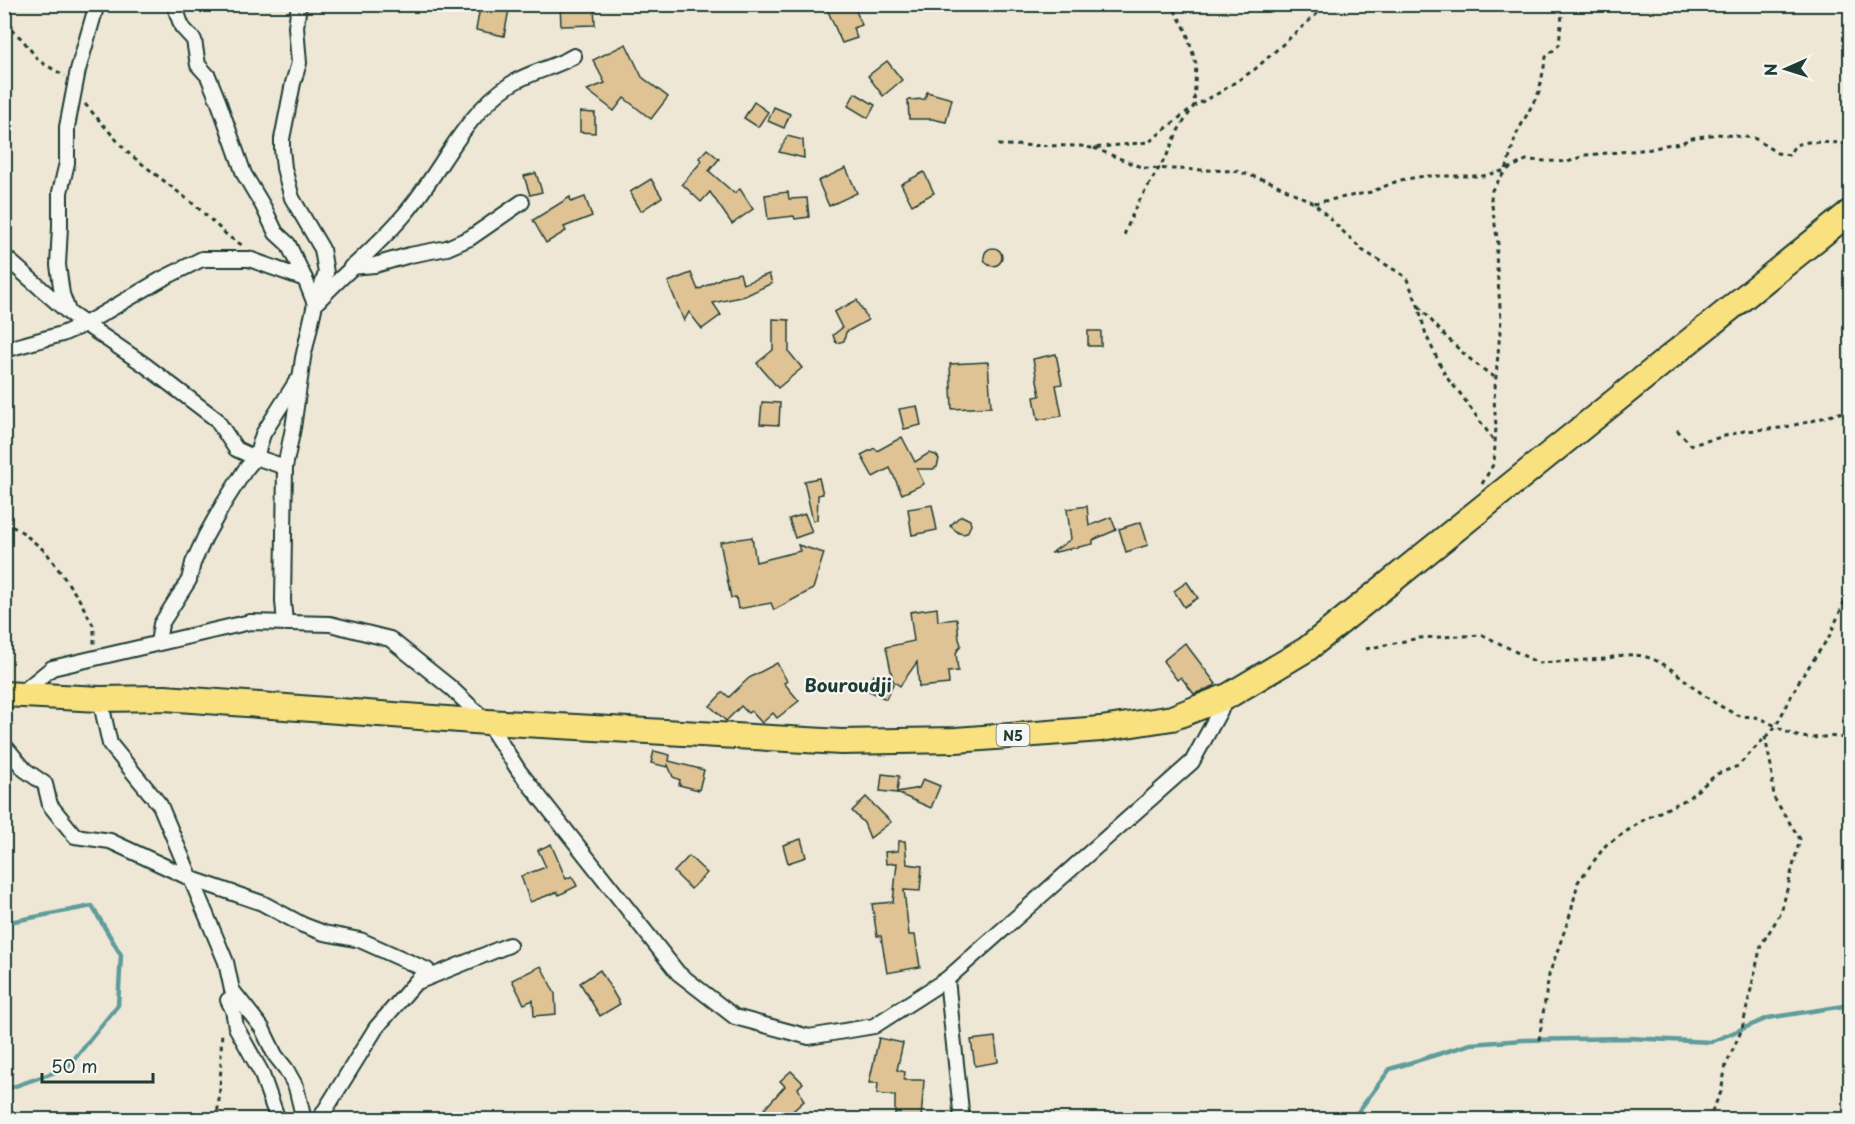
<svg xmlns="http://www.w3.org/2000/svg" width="1855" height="1124" viewBox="0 0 1855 1124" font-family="'Playpen Sans',sans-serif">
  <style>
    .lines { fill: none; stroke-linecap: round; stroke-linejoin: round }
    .stream { stroke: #5f9c9c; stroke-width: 4.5 }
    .building { fill: #dfc394; stroke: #1f3d34; stroke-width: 1.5 }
    .street-casing { stroke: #1f3d34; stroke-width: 18 }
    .highway-casing { stroke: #1f3d34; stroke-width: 28 }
    .path { stroke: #1f3d34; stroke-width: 3; stroke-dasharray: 4.5 4.5; stroke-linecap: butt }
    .street { stroke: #f6f6f2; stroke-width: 14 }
    .highway { stroke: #fae180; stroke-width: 24 }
    .labels { text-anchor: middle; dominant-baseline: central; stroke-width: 4.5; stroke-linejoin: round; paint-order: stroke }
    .shield { fill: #f6f6f2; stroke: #60746d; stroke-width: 1.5 }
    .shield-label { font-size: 14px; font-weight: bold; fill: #1f3d34 }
    .quarter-label { font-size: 18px; font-weight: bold; fill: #1f3d34; stroke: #f6f6f2 }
  </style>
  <rect width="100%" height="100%" fill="#efe7d6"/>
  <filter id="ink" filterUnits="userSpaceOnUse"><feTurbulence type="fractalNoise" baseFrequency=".0167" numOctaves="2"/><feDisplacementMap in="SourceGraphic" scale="12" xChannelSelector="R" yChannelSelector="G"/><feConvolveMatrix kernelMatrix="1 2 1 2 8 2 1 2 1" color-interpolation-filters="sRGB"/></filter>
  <g filter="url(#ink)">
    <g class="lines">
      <!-- stream -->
      <g class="stream">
        <path d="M4,923L92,906L121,955L118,1005L67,1068L4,1090"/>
        <path d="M1352,1120L1390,1069L1471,1044L1523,1040L1628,1038L1711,1042L1768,1018L1850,1005"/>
      </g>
    </g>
    <!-- building -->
    <g class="building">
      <path d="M493,4H510L504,36L476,30L480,7L492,9Z"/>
      <path d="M560,4H594L595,25L561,26Z"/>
      <path d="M838,4H853L862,25L853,28L857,38L842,43L827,9Z"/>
      <path d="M626,44L642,77L668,97L651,119L624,98L614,111L587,90L605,83L593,60Z"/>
      <path d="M887,61L902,80L883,96L868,76Z"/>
      <path d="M927,92L952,99L946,122L932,119H909L908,100L925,99Z"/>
      <path d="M855,93L875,105L868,118L848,106Z"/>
      <path d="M754,102L768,112L758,127L744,118Z"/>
      <path d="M774,107L790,114L784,128L768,121Z"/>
      <path d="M580,112L595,113V133L580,132Z"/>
      <path d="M787,136L803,140L804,158L779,152Z"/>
      <path d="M707,149L719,159L709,171L734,193L740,189L753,209L732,224L710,192L701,202L682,184L702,161L699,158Z"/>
      <path d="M846,168L857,193L829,206L818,181Z"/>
      <path d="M924,172L934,193L912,205L901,184Z"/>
      <path d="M536,173L542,192L530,195L524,176Z"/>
      <path d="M651,179L662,197L641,211L630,192Z"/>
      <path d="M788,192L789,199L807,198L809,217L795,219L794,216L768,219L765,195Z"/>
      <path d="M570,197L571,202L585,197L592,216L564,227L566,231L546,243L533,220Z"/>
      <circle cx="993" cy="257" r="9"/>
      <path d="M691,273L698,290L725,276L740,273L743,284L769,274L772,283L745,296L713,303L721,315L702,329L689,312L684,321L668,282Z"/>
      <path d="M857,300L868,320L846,332L844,341L837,343L835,341L833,335L842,328L834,312Z"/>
      <path d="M773,319L789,320V352L802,368L778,388L757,363L773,350Z"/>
      <rect x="1088" y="331" width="13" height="15"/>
      <path d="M1056,354L1062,384L1056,385L1062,416L1038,420L1034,397L1040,396L1033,359Z"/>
      <path d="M988,362L991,407L952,409L950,364Z"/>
      <path d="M762,402L780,403L779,425L760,424Z"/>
      <path d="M917,406L921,425L904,429L899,409Z"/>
      <path d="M902,437L915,462L929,453L936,455L939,459L937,467L933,469H917L924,484L902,494L890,468L873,477L861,455L875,448L877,451Z"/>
      <path d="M819,478L823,494L818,495L817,520L813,521L804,481Z"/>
      <path d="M932,505L937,530L912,535L908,509Z"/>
      <path d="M1087,506L1089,526L1111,517L1116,530L1093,540V544L1051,553L1071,539L1067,509Z"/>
      <path d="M805,514L812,532L795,538L789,519Z"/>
      <path d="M962,516L970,520L971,525L967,533L963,534L959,533L950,526L958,518Z"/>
      <path d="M1141,522L1148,545L1126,552L1119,529Z"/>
      <path d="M752,537L756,562L800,551L798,545L824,553L813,589L774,610L771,603L738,609L736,597L731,598L720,542Z"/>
      <path d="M1187,582L1198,598L1184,607L1174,591Z"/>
      <path d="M937,608L938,621L957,619L959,639L961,645L956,653L958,671L948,672L949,684L919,687L917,662L900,686L893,681L886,647L914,641L910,612Z"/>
      <path d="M1185,643L1216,684L1214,686L1194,694L1181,677L1177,680L1163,661Z"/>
      <path d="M777,663L787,681L784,683L799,701L777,718L773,713L762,723L751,711L748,713L741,706L726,721L710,706L723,692L729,697L749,678Z"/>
      <path d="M874,675L893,684L886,699L867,690Z"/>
      <path d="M654,751L670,755L669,761L704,770L699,790L679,785L680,780L673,777L668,765L667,767L651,763Z"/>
      <path d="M882,774L899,776L897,792L919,788L923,779L940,786L931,808L897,793L880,791Z"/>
      <path d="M866,797L891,822L870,838L864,823L852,811Z"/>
      <path d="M801,839L806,857L788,863L783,845Z"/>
      <path d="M899,841H905L907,864L922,866L920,891L904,890L909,935H915L920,967L887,973L881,936H877L872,904L893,902L897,863L886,864L885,852L898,851Z"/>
      <path d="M551,844L566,879L572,876L577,886L559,895L557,892L530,902L521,876L546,867L538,850Z"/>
      <path d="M689,856L707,873L691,889L674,872Z"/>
      <path d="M541,966L555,994L556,1014L534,1016L533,1000L524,1004L512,980Z"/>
      <path d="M600,970L620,1004L600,1016L580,983Z"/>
      <path d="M995,1037L998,1062L975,1066L971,1040Z"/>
      <path d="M879,1038L903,1043L897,1070L905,1072L904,1080H924L921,1119H895V1096L877,1094L878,1083H869Z"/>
      <path d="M791,1071L803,1083L798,1088L804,1101L784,1119H766L760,1114L785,1086L780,1081Z"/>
    </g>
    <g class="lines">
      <!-- street casing -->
      <g class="street-casing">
        <g id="street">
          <path d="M174,4L182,27L194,40L198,65L208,76L219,103L244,174L263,206L276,233L288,244L305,279L315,304L303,358L293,428L285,467L283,601L285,623"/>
          <path d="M299,4L296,27L299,63L293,83L282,139V149L284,168L292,198L322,249L326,273L317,299"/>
          <path d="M4,256L69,313L145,365L216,419L236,449L249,455L285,467"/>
          <path d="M351,267L375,265L410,255L447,248L470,238L522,202"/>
          <path d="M315,304C344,273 378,246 405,214C441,172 463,115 511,84C529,72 554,68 574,56"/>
          <path d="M68,311L62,294L58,265L60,227V192L67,163V127L78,70L97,4"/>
          <path d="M4,350L62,334L85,324L162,279L202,259H249L305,279"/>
          <path d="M158,643L161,624L189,580L193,563L205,537L224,503L245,470L256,457L263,434L296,382"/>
          <path d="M20,694L52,668L250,622L330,624L390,639L451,688L487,722L519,771L678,973L735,1017L809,1037L874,1026L947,979L1192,762L1227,698"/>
          <path d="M100,699L110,744L160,805L226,962L232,990L262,1028L275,1055L286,1069L296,1087L304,1120"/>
          <path d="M4,745L25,770L45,784L50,805L75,836L110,841L192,879L262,903L303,925L324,933L360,940L427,970L415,983"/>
          <path d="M947,979L962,1120"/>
          <path d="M228,1000L233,1010L236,1027L261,1072L278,1120"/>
          <path d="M319,1120L376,1028L415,983L509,945"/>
        </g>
      </g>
      <!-- highway casing -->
      <g class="highway-casing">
        <path id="highway" d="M4,694L100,699L165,698L487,722L841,742L956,740L1101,729L1172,718L1228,696L1307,649L1850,212"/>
      </g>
      <!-- path -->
      <g class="path">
        <path d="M4,24L22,39L39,61L65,76"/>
        <path d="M85,104L127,152L196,206L229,237L242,245"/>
        <path d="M998,145L1081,146L1091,148L1149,142L1194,106L1217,94L1254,70L1328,4"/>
        <path d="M1094,148L1143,168L1236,171L1271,182L1314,203L1362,250L1406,277L1418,305L1426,335L1446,377L1459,392L1495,442"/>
        <path d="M1314,203L1371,192L1400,180L1425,176H1483L1506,170L1526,160L1568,162L1586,155L1652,149L1666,145L1681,143L1692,138L1717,134L1754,138L1777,153L1789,155L1795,145L1808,142L1850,143"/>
        <path d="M1124,235L1136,206L1167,155L1179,129L1194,106L1196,64L1186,30L1171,4"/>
        <path d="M1419,306C1442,334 1466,359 1496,378"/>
        <path d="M1677,430L1691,445L1744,431L1781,428L1808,422L1850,410"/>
        <path d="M1482,484L1494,463L1496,426L1494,399L1501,320L1496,255L1498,244L1491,199L1492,190L1506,170L1516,135L1539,92L1546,57L1559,45L1563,4"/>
        <path d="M4,522L22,532L46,552L54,563L79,599L94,627V645"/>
        <path d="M1366,649L1419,638L1483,635L1538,663L1606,659C1661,641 1682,686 1724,708C1729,711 1735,714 1740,716C1747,717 1753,716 1759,718C1773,723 1786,734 1801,737C1818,740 1835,732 1850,741"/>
        <path d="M1539,1040L1549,975L1571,912L1578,882L1606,845L1645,819L1687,799L1717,774L1738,766L1776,726L1799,681L1829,637L1850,589"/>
        <path d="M216,1120C222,1090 220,1061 222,1032"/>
        <path d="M1708,1120L1721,1092L1726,1065L1742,1029L1761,945L1781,913L1800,839L1774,798L1771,766L1765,737"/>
      </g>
      <!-- street -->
      <use href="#street" class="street"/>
      <!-- highway -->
      <use href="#highway" class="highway"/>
    </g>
  </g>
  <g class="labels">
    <!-- shield labels -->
    <rect class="shield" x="996.5" y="724" width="33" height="22" rx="4.5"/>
    <g class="shield-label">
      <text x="1013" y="735">N5</text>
    </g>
    <!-- quarter labels -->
    <g class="quarter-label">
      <text x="848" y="684">Bouroudji</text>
    </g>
  </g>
  <!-- margin -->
  <rect width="1855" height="1124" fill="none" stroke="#f6f6f2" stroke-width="24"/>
  <rect x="12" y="12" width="1831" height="1100" fill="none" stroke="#1f3d34" stroke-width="2" filter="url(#ink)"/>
  <!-- north arrow -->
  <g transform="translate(1786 69) rotate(267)" stroke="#f6f6f2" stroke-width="4.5" paint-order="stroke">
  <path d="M0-4.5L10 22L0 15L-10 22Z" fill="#1f3d34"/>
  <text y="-9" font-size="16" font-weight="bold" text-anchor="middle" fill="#1f3d34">N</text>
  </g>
  <!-- scale -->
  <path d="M42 1073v9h111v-9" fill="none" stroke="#1f3d34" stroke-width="3"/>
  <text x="51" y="1073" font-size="18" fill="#1f3d34" stroke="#f6f6f2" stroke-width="4.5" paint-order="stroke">50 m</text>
</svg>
